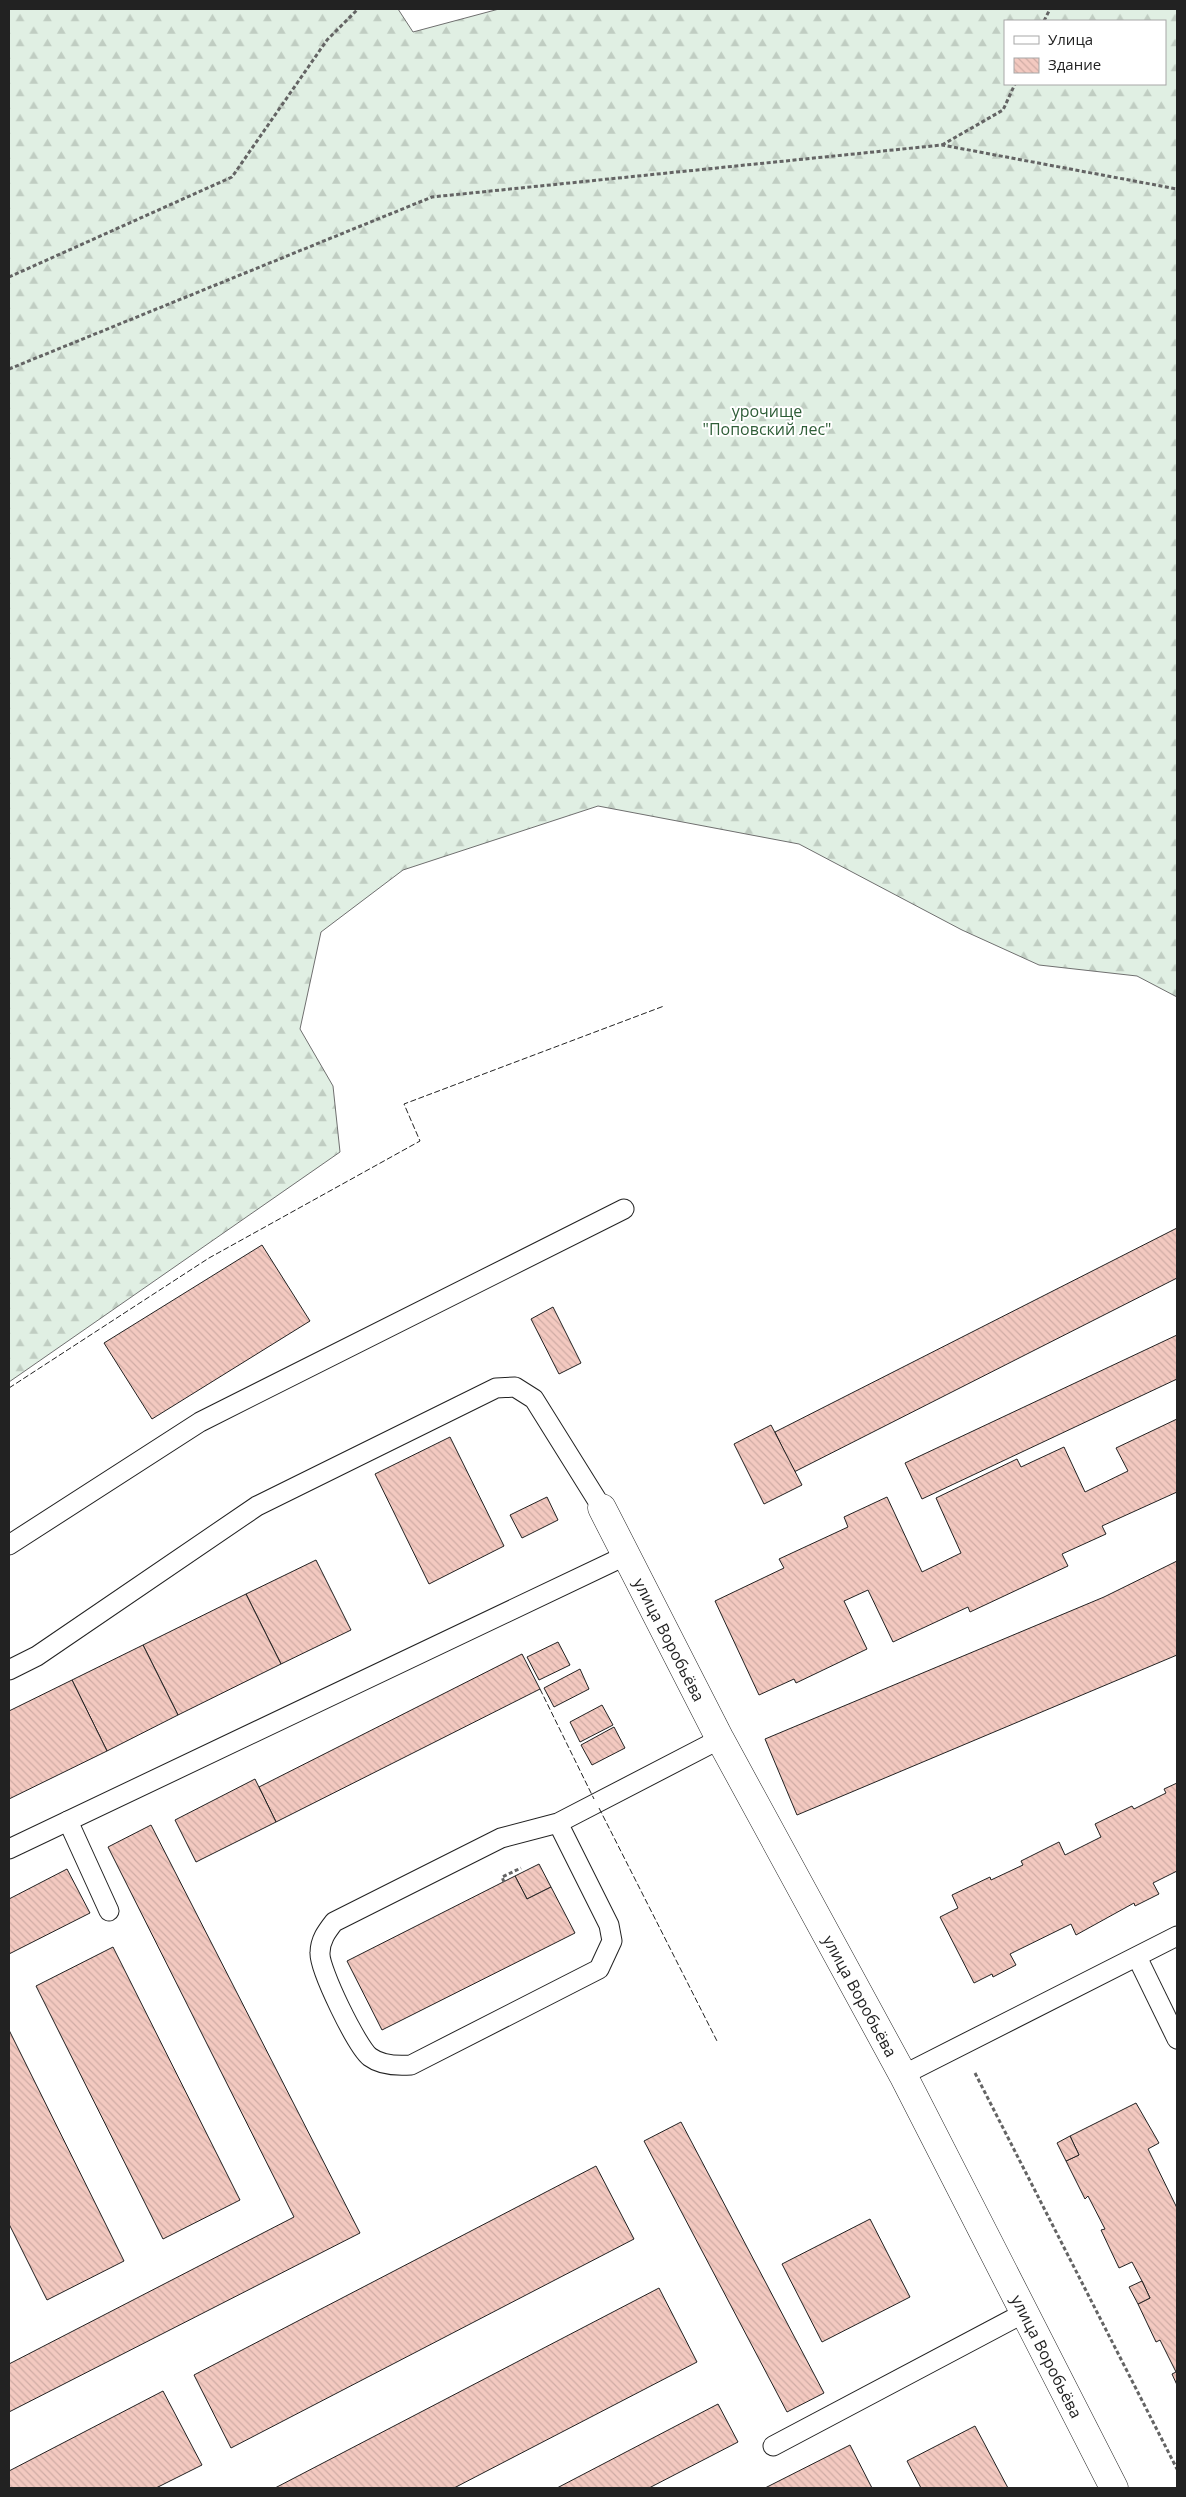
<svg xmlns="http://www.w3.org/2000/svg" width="1186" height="2497" viewBox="0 0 1186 2497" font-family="'Open Sans',sans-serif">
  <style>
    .forest { fill: url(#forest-firs); stroke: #6f6f6f; fill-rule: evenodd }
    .building { fill: url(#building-back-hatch); stroke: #222 }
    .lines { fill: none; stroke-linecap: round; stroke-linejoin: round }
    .lane-casing { stroke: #222; stroke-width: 21 }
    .street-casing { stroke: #222; stroke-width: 29 }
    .path { stroke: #646464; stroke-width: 3; stroke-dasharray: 4 2.5; stroke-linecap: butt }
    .lane { stroke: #fff; stroke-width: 19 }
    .street { stroke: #fff; stroke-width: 28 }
    .fence { stroke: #222; stroke-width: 1; stroke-dasharray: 6 2.5; stroke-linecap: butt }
    .labels { text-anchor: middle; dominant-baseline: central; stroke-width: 4; stroke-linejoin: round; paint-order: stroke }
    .park-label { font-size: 16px; fill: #2f5e38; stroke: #fff }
    .street-label { font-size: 16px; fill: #222; stroke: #fff }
  </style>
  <defs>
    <pattern id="forest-firs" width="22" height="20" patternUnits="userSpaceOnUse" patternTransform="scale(1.25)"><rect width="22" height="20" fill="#e0efe3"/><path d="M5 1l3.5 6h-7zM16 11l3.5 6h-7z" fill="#c0cdc2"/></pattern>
    <pattern id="building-back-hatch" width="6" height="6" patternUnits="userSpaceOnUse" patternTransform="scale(1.25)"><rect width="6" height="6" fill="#f3c9c0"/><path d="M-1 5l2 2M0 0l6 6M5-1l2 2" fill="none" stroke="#d0aca5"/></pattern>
  </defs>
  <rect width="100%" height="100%" fill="#fff"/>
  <!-- forest -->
  <path class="forest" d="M9,9H398L413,32L499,9H1177V997L1137,976L1039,965L962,930L799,844L598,806L403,870L321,932L300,1029L333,1086L340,1152L9,1382ZM1005,21H1165V84H1005Z"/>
  <!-- building -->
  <g class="building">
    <path d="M1177,1228V1278L794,1472L775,1432Z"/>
    <path d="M262,1245L310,1321L152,1419L104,1343Z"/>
    <path d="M553,1307L581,1363L559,1374L531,1319Z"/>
    <path d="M1177,1335V1379L922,1499L905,1463Z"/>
    <path d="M1177,1419V1492L1102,1526L1106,1534L1062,1554L1068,1566L970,1612L968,1607L893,1642L868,1590L844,1601L867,1649L796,1683L794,1679L759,1695L715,1601L784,1568L779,1559L848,1527L844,1517L887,1497L922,1572L961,1553L936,1498L1017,1459L1021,1467L1064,1447L1085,1492L1128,1471L1116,1448Z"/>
    <path d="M771,1425L802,1485L764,1504L734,1444Z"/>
    <path d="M450,1437L504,1546L429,1584L375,1474Z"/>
    <path d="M547,1497L558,1520L522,1538L510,1515Z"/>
    <path d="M316,1560L351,1630L281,1664L246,1594Z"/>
    <path d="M1177,1561V1655L797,1815L765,1739L1104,1597Z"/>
    <path d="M246,1594L281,1664L178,1715L143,1645Z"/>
    <path d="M558,1642L570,1665L539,1680L527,1657Z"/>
    <path d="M143,1645L178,1715L107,1751L72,1680Z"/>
    <path d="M522,1654L540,1689L276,1822L259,1787Z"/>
    <path d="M580,1669L589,1689L554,1707L544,1688Z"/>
    <path d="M72,1680L107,1751L9,1799V1711Z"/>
    <path d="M602,1705L613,1725L580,1742L570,1722Z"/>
    <path d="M614,1727L625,1748L592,1765L581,1745Z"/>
    <path d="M255,1779L276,1822L196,1862L175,1820Z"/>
    <path d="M1177,1783V1871L1153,1883L1159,1894L1135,1906L1134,1903L1076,1935L1071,1924L1010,1954L1016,1965L993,1977L992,1974L974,1983L940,1917L958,1908L952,1895L990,1877L991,1880L1023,1865L1021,1861L1059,1842L1065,1855L1101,1837L1095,1824L1132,1806L1134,1809L1166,1793L1164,1789Z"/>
    <path d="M151,1825L360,2233L9,2412V2364L294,2217L108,1847Z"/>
    <path d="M539,1864L551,1887L527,1899L515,1876Z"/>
    <path d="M67,1869L90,1913L9,1954V1899Z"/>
    <path d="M515,1876L527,1899L551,1887L575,1933L382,2030L347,1961Z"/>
    <path d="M113,1947L240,2200L163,2239L36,1986Z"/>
    <path d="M9,2030L124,2261L47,2300L9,2224Z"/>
    <path d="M1136,2103L1159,2143L1148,2149L1177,2208V2385L1172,2374L1176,2372L1160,2340L1156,2342L1138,2304L1150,2298L1142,2281L1132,2262L1119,2268L1101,2230L1105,2229L1088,2196L1085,2199L1066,2161L1079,2155L1070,2136Z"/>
    <path d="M681,2122L824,2393L787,2412L644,2141Z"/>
    <path d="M1070,2136L1079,2155L1066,2161L1057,2143Z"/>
    <path d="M596,2166L634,2239L231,2448L194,2375Z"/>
    <path d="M870,2219L910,2297L822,2342L782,2264Z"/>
    <path d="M1142,2281L1150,2298L1138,2304L1129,2287Z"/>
    <path d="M659,2288L697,2362L454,2488H275Z"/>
    <path d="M163,2391L202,2465L156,2488H9V2471Z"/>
    <path d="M718,2404L738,2442L649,2488H557Z"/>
    <path d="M975,2426L1008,2488H921L907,2461Z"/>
    <path d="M850,2445L872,2488H765Z"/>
  </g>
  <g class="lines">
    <!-- lane casing -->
    <g class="lane-casing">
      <g id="lane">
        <path d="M9,1545L200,1422L624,1209"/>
        <path d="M9,1670L37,1656L257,1506L496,1388L515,1387L534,1399L602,1508"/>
        <path d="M68,1821L109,1911"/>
        <path d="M558,1823L609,1925L612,1941L599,1969L411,2065C398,2066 382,2066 370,2057C357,2047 319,1969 320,1953C320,1940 327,1931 334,1922L501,1838L558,1823L720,1739"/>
        <path d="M9,1849L627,1555"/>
        <path d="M1137,1957L1177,2039"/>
        <path d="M903,2075L1177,1936"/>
        <path d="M773,2446L1024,2313"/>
      </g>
    </g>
    <!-- street casing -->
    <g class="street-casing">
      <g id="street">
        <path id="s1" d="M602,1508L720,1739L903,2075L1114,2488"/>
      </g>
    </g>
    <!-- path -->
    <g class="path">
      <path d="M1044,21L1050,9"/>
      <path d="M942,145L1003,110L1015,84"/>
      <path d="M9,277L232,177L327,40L358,9"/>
      <path d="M9,369L432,197L942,145L1177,189"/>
      <path d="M504,1882L502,1877L521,1868"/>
      <path d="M975,2073L1177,2469"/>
    </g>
    <!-- lane -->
    <use href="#lane" class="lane"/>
    <!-- street -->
    <use href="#street" class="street"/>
    <!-- fence -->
    <g class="fence">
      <path d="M9,1388L209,1258L420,1141L404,1104L664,1006"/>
      <path d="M540,1689L594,1799"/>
      <path d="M599,1808L718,2043"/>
    </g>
  </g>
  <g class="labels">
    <!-- park labels -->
    <g class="park-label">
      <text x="767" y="411">урочище<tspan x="767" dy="18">"Поповский лес"</tspan></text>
    </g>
    <!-- street labels -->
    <g class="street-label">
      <text stroke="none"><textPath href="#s1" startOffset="148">улица Воробьёва</textPath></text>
      <text stroke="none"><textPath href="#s1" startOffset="552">улица Воробьёва</textPath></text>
      <text stroke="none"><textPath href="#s1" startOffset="958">улица Воробьёва</textPath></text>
    </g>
  </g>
  <!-- border -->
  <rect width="1186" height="2497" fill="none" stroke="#222222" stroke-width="20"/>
  <!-- legend -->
  <rect x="1004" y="20" width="162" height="65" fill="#ffffff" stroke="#a7a7a7"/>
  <rect x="1014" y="36" width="25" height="8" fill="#ffffff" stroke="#a7a7a7"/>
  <text x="1048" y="45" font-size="15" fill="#222222">Улица</text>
  <rect x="1014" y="58" width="25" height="15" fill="url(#building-back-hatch)" stroke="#a7a7a7"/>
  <text x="1048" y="70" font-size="15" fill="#222222">Здание</text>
</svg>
